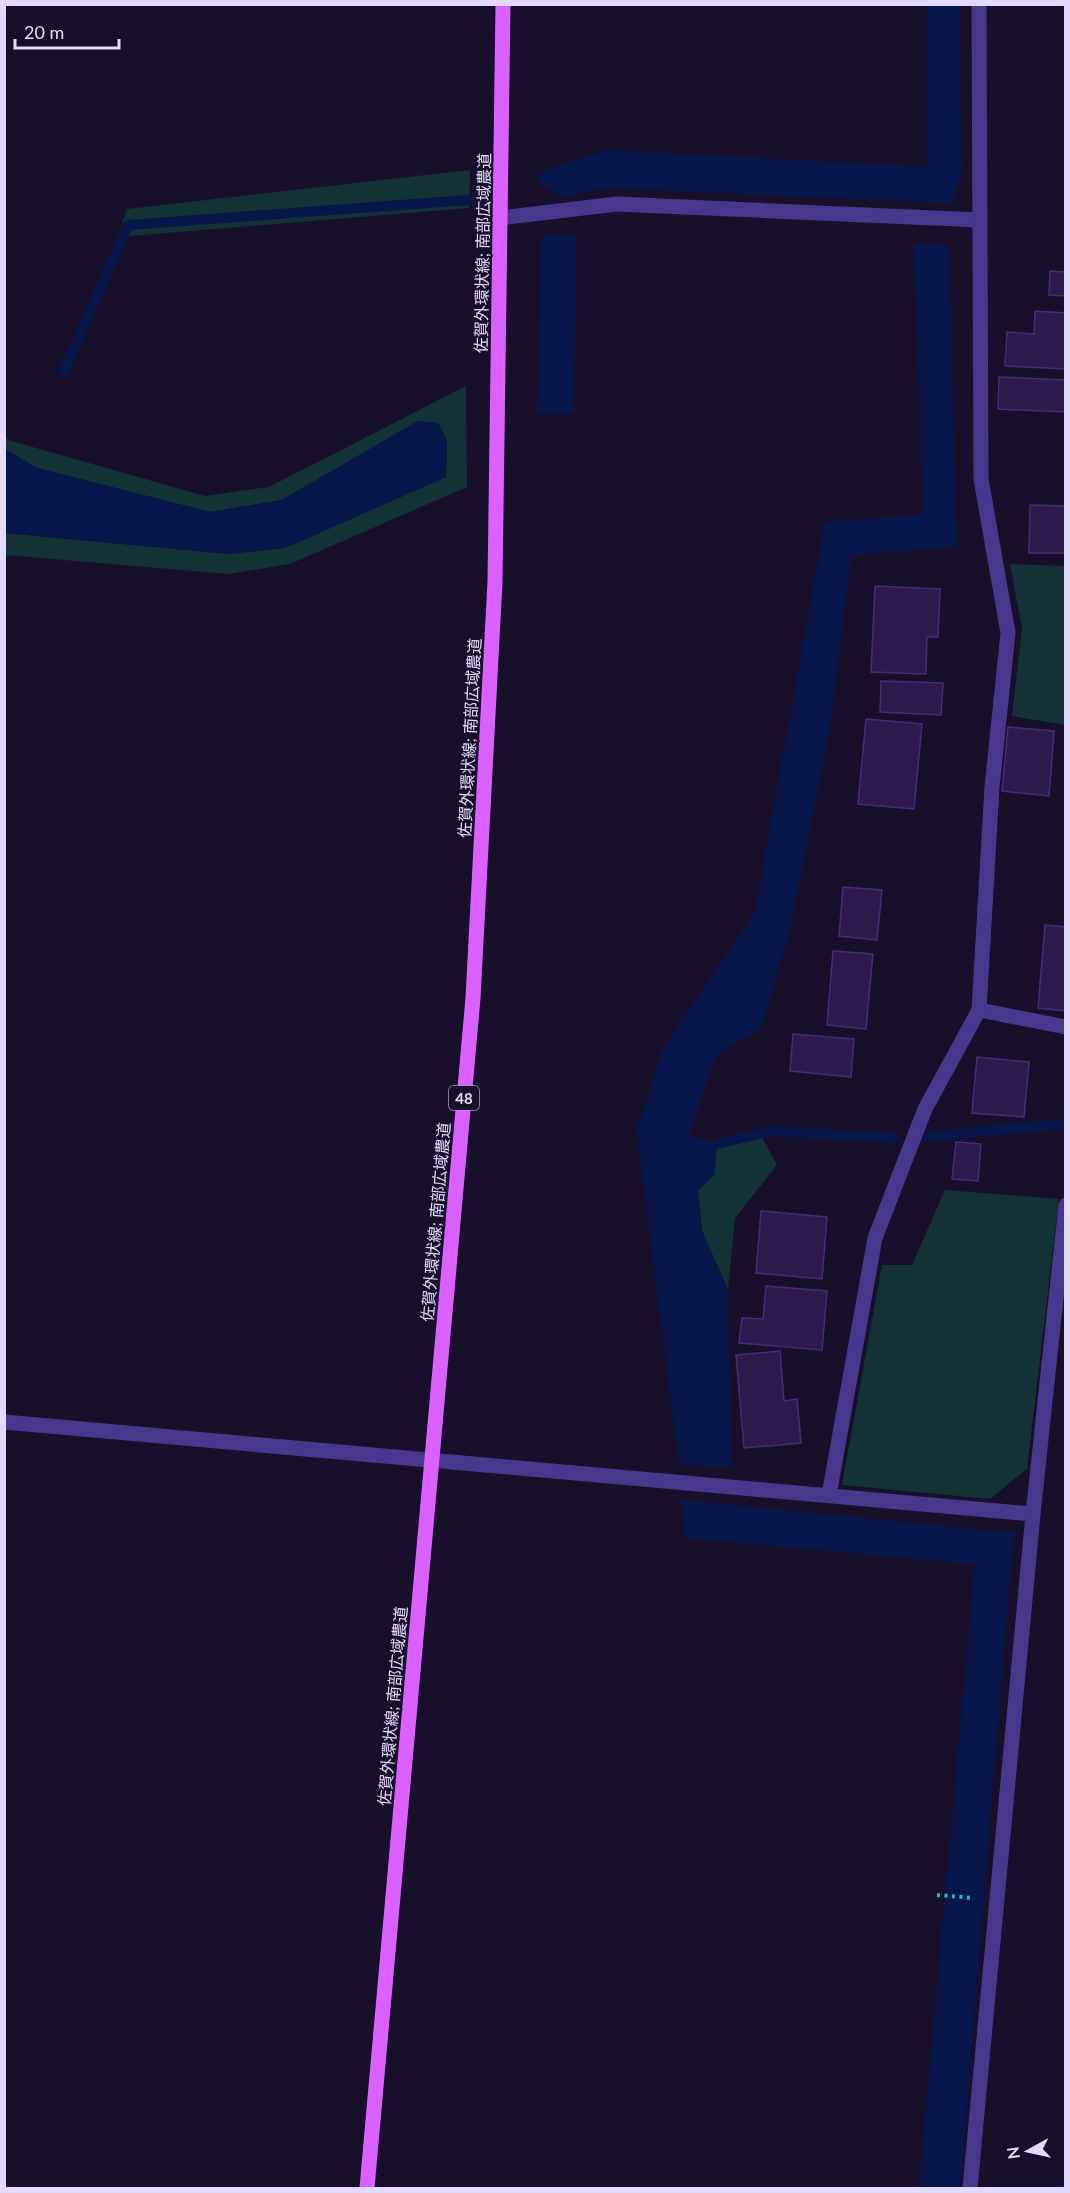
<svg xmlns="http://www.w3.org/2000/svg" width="1070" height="2193" viewBox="0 0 1070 2193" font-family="Lato,'Noto Sans JP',sans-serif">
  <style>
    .green { fill: #123236 }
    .water { fill: #07174c }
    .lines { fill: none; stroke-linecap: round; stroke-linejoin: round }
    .stream { stroke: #07174c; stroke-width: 10 }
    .building { fill: #2c1a4d; stroke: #462b7b; stroke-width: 1.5 }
    .path { stroke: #29b7c4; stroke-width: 4; stroke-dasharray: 3 4.5; stroke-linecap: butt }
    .minor { stroke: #47388d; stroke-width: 15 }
    .major { stroke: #da61ff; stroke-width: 15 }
    .labels { text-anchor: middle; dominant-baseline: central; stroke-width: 4.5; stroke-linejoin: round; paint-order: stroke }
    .shield { fill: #180f2b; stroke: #a69dbf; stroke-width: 1.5 }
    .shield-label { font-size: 15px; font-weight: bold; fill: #e3daff }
    .street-label { font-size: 16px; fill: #e3daff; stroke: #180f2b }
  </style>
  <rect width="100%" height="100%" fill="#180f2b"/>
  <!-- green -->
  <g class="green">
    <path d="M470,170L469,208L118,237L127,209Z"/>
    <path d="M466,386L467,487L290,564L229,574L5,555V533L229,554L285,548L446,477L447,440L438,423L418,421L282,500L210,512L37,468L5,449L4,435L8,440L205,496L269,487Z"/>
    <path d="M1010,564L1065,566V725L1012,716L1022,628Z"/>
    <path d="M758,1130L777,1165L735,1218L728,1290L702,1231L698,1191L714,1175L717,1144Z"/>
    <path d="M945,1190L1059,1199L1027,1469L990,1499L842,1485L882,1265H912Z"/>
  </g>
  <!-- water -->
  <g class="water">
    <path d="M927,5H960L962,172L952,203L606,188L560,197L537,182L542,171L608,150L927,167Z"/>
    <path d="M542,234L576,236L574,413L537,414Z"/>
    <path d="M914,244L949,245L957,547L851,555L830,728L789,934L761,1028L716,1054L689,1136L717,1144L714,1175L698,1191L702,1231L728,1290L732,1468L679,1464L637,1131L663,1047L755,912L825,522L923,515Z"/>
    <path d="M418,421L438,423L447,440L446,477L285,548L229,554L5,533V449L37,468L210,512L282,500Z"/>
    <path d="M682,1500L1014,1533L960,2188H919L975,1564L685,1538Z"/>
    <path d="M1065,2185V2188H994V2186Z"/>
  </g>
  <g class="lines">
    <!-- stream -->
    <g class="stream">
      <path d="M64,371L128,225L469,200"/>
      <path d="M927,1137L1059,1124"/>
      <path d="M717,1144L772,1131L895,1138"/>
    </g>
  </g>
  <!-- building -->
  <g class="building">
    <path d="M1050,271L1066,272V296L1049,295Z"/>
    <path d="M1035,311L1066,313V369L1005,366L1007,332L1034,334Z"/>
    <path d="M999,377L1066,380V412L998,409Z"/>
    <path d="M1030,505L1066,506V553H1029Z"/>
    <path d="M875,586L940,589L938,637H927L926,674L871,672Z"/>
    <path d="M881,681L943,683L941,715L880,712Z"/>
    <path d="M866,719L922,724L914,809L858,804Z"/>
    <path d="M1008,727L1054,731L1049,796L1002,791Z"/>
    <path d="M843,887L882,890L877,940L839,936Z"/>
    <path d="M1045,925L1066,927V1011L1038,1008Z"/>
    <path d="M833,951L873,954L866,1029L827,1025Z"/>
    <path d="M793,1034L854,1039L851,1077L790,1071Z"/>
    <path d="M977,1057L1029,1062L1024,1117L972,1113Z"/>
    <path d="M956,1142L981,1144L978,1181L952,1179Z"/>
    <path d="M761,1211L827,1217L822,1279L756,1273Z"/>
    <path d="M766,1286L827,1291L822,1350L739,1343L742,1318L763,1319Z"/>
    <path d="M780,1351L784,1401L797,1399L801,1443L744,1448L736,1355Z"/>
  </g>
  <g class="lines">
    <!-- path -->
    <path class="path" d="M937,1895L974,1898"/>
    <!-- minor -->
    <g class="minor">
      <path d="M500,218L617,204L980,220"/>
      <path d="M979,1010L1066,1027"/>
      <path d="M4,1422L1033,1514L970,2188"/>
      <path d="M829,1495L875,1238L925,1109L979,1010L992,787L1008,633L981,479L979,4"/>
      <path d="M1033,1514L1066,1205"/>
    </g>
    <!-- major -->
    <path class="major" d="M367,2188L473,998L495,582L503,4"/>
  </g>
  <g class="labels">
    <!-- shield labels -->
    <rect class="shield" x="449" y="1086" width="30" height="24" rx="4.5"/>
    <g class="shield-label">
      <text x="464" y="1098">48</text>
    </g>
    <!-- street labels -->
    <g class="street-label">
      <text transform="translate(482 253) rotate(-89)">佐賀外環状線; 南部広域農道</text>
      <text transform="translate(469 738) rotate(-87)">佐賀外環状線; 南部広域農道</text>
      <text transform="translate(435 1222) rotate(-85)">佐賀外環状線; 南部広域農道</text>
      <text transform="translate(392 1706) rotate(-85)">佐賀外環状線; 南部広域農道</text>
    </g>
  </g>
  <!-- border -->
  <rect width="1070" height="2193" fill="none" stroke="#e3daff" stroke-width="12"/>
  <!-- north arrow -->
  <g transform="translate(1028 2151) rotate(262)" stroke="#180f2b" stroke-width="4.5" paint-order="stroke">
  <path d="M0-4.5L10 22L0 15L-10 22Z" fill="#e3daff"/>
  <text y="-9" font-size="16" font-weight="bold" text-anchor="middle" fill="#e3daff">N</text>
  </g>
  <!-- scale -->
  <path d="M15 39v9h104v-9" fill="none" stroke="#e3daff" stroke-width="3"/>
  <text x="24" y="39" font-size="18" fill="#e3daff" stroke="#180f2b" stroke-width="4.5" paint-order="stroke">20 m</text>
</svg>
